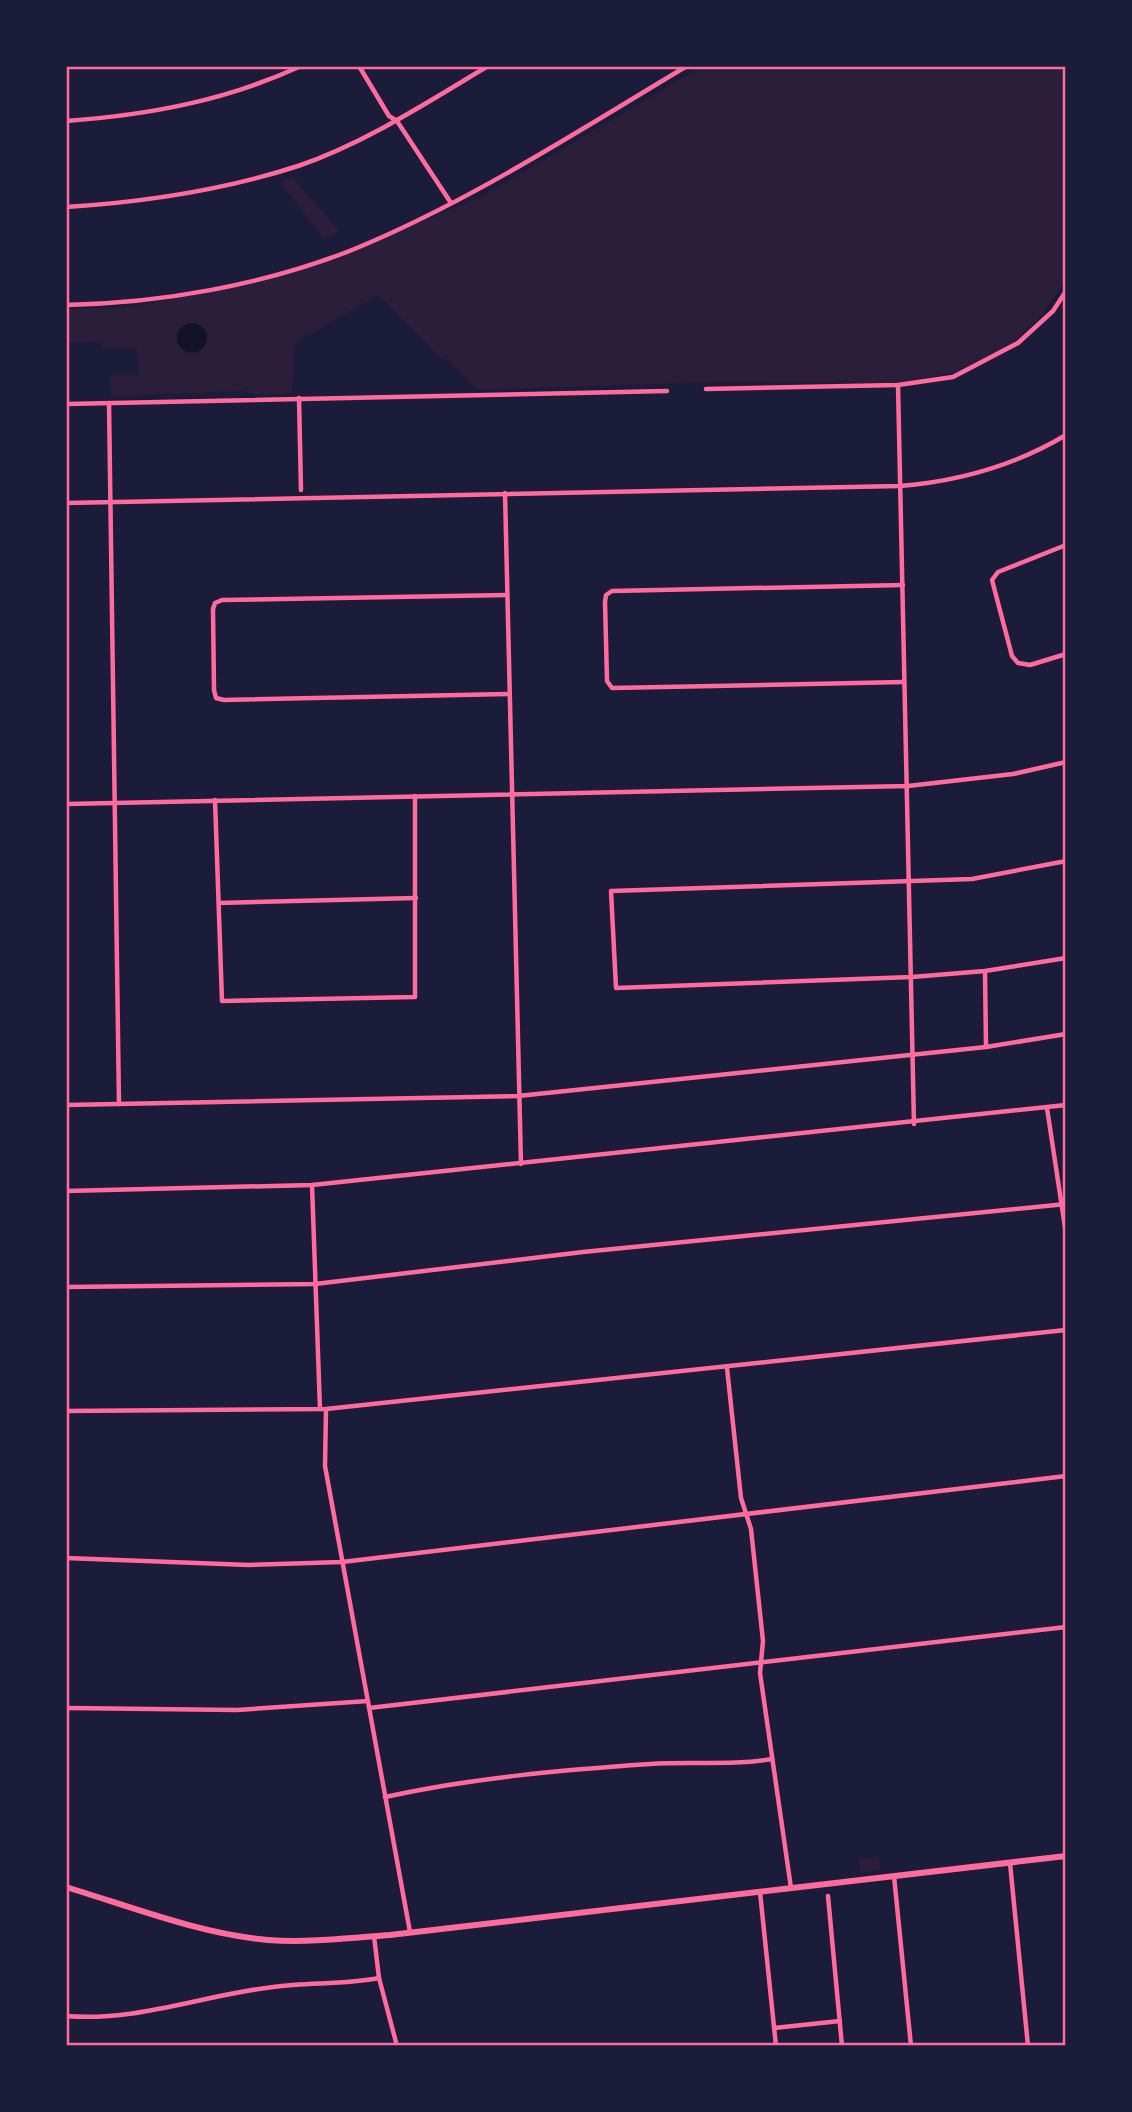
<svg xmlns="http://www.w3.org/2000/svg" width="1132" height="2112" viewBox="0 0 1132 2112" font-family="Overpass,sans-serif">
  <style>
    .green { fill: #2a1e3b }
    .water { fill: #12122b }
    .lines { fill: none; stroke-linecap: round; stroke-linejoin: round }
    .minor { stroke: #ff6b9d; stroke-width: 4.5 }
    .secondary { stroke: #ff6b9d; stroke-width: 6 }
    .neatline { fill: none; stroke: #ff6b9d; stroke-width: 2.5 }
  </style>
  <rect width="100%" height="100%" fill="#1b1b3a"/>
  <!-- green -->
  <g class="green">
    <path d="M701,67H1065V281L1041,316L1012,344L961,371L903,383L716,382L478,390L447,360L439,357L378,295L295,343L292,394H252L242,391L111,396L110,375H138L137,349H103L98,342L67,343L66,309L124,308L255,283L339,256L479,198Z"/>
    <path d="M292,177L340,231L330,238H323L280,182Z"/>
    <path d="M879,1857L881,1870L860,1873L859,1859Z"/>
  </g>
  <!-- water -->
  <circle class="water" cx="192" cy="338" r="15"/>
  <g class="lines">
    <!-- minor -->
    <g class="minor">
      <path d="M359,66L389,116L397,121L451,203"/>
      <path d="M66,121C148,115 225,101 301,66"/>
      <path d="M66,207C145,202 224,190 298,166C365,143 428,102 488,66"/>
      <path d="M66,305C162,303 263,285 352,250C469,202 578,131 687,66"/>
      <path d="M898,385L914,1124"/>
      <path d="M706,389L898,385L953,377L1018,343L1053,311L1066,291"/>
      <path d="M299,398L301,490"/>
      <path d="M109,403L119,1104"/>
      <path d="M66,404L667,391"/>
      <path d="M505,493L521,1164"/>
      <path d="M66,503L900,486C960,481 1014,466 1066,435"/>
      <path d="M1066,545L998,572L992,580L1012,656L1018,663L1030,665L1066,654"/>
      <path d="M903,585L612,591L606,595L605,602L607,681L612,688L904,682"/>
      <path d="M507,595L222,600L215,603L213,609L214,690L216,698L224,700L508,694"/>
      <path d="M215,800L222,1001L415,997V796"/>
      <path d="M66,804L908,786L1013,774L1066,762"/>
      <path d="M1066,861L972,879L611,891L616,988L912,977L985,971L1066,958"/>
      <path d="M219,903L416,898"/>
      <path d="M985,971L986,1047"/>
      <path d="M66,1105L518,1096L986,1047L1066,1034"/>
      <path d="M1047,1108L1066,1234"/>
      <path d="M312,1185L320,1409"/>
      <path d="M66,1191L312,1185L1066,1105"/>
      <path d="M66,1287L315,1284L583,1252L1066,1204"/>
      <path d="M727,1368L741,1498L751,1529L763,1641L760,1673L791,1888"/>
      <path d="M326,1409L325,1466L410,1932"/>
      <path d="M66,1411L326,1409L1066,1330"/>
      <path d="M66,1558L249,1565L342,1562L1066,1476"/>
      <path d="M66,1708L237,1710L368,1701"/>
      <path d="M369,1708L1066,1627"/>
      <path d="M385,1797C471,1778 562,1770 650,1764C690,1761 733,1766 772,1759"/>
      <path d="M1010,1863L1028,2046"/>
      <path d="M894,1876L911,2046"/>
      <path d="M760,1892L776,2046"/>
      <path d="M828,1896L842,2046"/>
      <path d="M374,1936L379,1978L397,2046"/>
      <path d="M66,2016C137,2022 203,1995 273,1987C309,1982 344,1985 379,1978"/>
      <path d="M774,2028L840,2021"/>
    </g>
    <!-- secondary -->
    <path class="secondary" d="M66,1887C132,1907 200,1934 268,1940C308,1943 350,1938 390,1935L1066,1856"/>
  </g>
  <!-- border -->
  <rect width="1132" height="2112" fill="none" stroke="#1b1b3a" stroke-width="136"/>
  <rect x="68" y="68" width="996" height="1976" class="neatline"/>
</svg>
